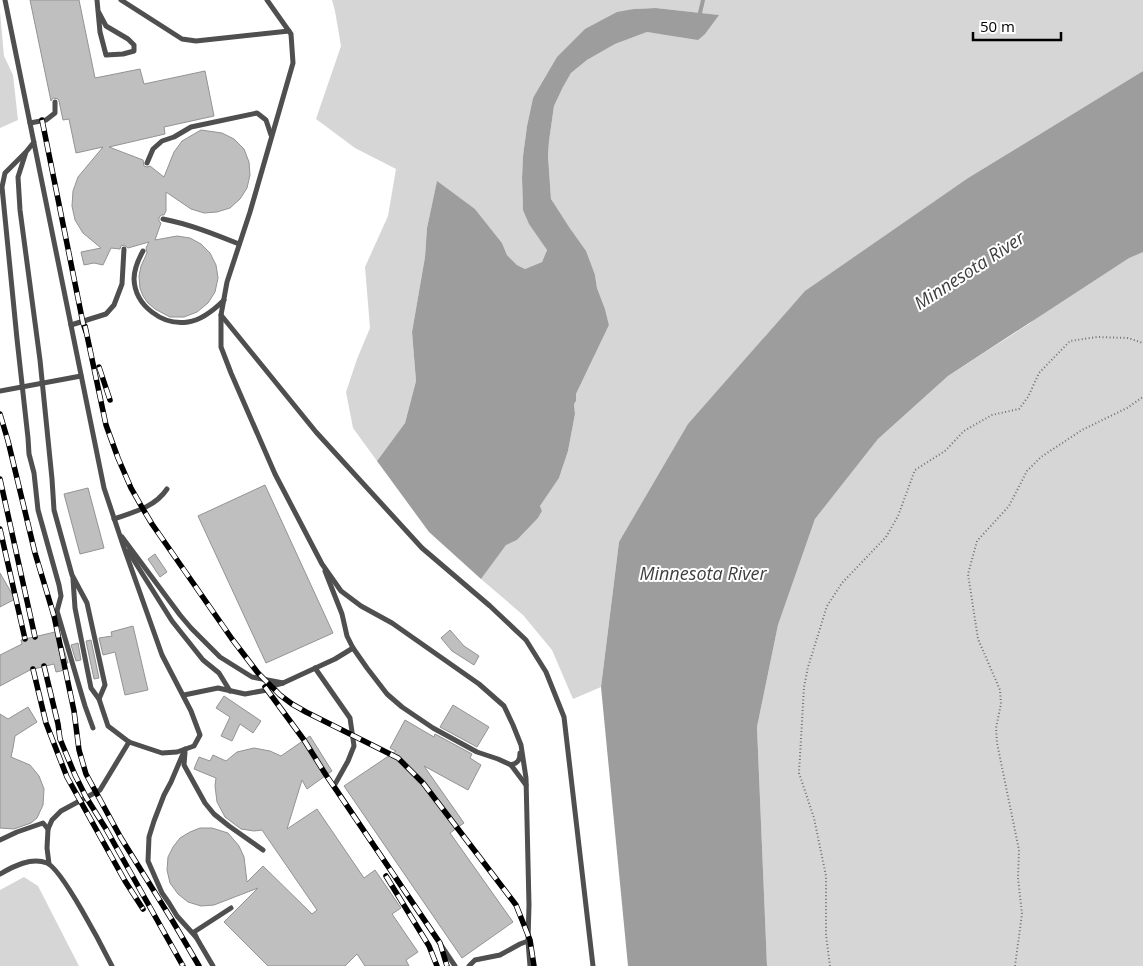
<svg xmlns="http://www.w3.org/2000/svg" width="1143" height="966" viewBox="0 0 1143 966" font-family="'Open Sans',sans-serif">
  <style>
    .green { fill: #d6d6d6 }
    .water { fill: #9d9d9d }
    .lines { fill: none; stroke-linecap: round; stroke-linejoin: round }
    .stream { stroke: #9d9d9d; stroke-width: 4 }
    .building { fill: #bfbfbf; stroke: #939393 }
    .path { stroke: #717171; stroke-width: 2; stroke-dasharray: 1 2.5; stroke-linecap: butt }
    .service { stroke: #4f4f4f; stroke-width: 5 }
    .rail-casing { stroke: #000; stroke-width: 5.5 }
    .rail { stroke: #fff; stroke-width: 4; stroke-dasharray: 11; stroke-linecap: butt }
    .labels { text-anchor: middle; dominant-baseline: central; stroke-width: 4; stroke-linejoin: round; paint-order: stroke }
    .water-label { font-size: 18px; font-style: italic; fill: #3e3e3e; stroke: #fff }
  </style>
  <rect width="100%" height="100%" fill="#fff"/>
  <!-- green -->
  <g class="green">
    <path d="M332,0H1143V71L968,178L806,291L619,542L601,687L573,699L552,650L523,615L481,579L506,544L517,540L538,518L542,511L540,506L559,478L568,451L575,414L574,404L576,401V394L609,325L605,309L597,288L595,275L577,239L556,209L551,199L548,156L549,141L554,106L563,87L571,73L587,60L615,44L647,32L663,34L718,15L656,8L634,9L541,86L533,98L527,126L523,156L522,178L523,210L547,250L542,262L525,269L517,265L507,255L502,243L475,209L437,182L427,228L425,257L412,332L416,381L405,423L377,461L353,428L346,392L357,359L370,328L365,267L388,216L396,169L355,148L316,119L341,46L335,11Z"/>
    <path d="M0,12L4,56L13,75L18,120L0,128Z"/>
    <path d="M1143,222V966H767L757,727L778,625L815,519L878,439L948,376L1029,324Z"/>
    <path d="M24,877L38,886L79,966H0V890Z"/>
  </g>
  <!-- water -->
  <g class="water">
    <path d="M656,8L719,15L705,34L698,40L647,32L615,44L587,60L571,73L563,87L554,106L549,141L548,156L551,199L569,227L586,251L595,275L597,288L605,309L609,325L576,394V401L574,404L575,414L568,451L559,478L540,506L542,511L538,518L517,540L506,545L481,579L429,532L377,461L405,423L416,381L412,332L425,257L427,228L437,181L475,209L502,243L507,255L517,265L525,269L542,262L547,250L529,224L523,210L522,178L523,156L527,126L533,98L557,57L585,29L617,12L634,9Z"/>
    <path d="M1143,71V252L1129,258L948,376L878,439L815,519L778,625L757,727L767,966H628L601,687L619,542L688,424L805,291L968,178Z"/>
  </g>
  <g class="lines">
    <!-- stream -->
    <path class="stream" d="M700,13L703,0"/>
  </g>
  <!-- building -->
  <g class="building">
    <path d="M30,0H79L95,78L140,69L144,84L205,71L214,116L164,127L165,134L109,147L143,160L144,166L147,167L150,166L164,177L174,152L182,141L201,130L222,133L234,139L244,149L249,162L250,175L247,188L240,199L230,208L217,212L204,213L191,209L166,192V211L164,215H161L159,218V221L161,223L155,240L177,236L190,238L201,244L210,253L216,265L218,278L215,292L208,303L197,312L184,317H170L155,309L148,303L143,296L140,288L139,276L141,266L147,253L146,248L149,242L128,248L124,245L121,246L120,249L111,248L103,265L94,263L84,265L81,252L101,248L83,233L75,220L72,206L73,191L78,177L103,147L76,153L69,119L63,120L59,101L58,99L53,98L51,101Z"/>
    <path d="M265,485L333,633L266,663L198,516Z"/>
    <path d="M88,488L104,548L80,554L64,494Z"/>
    <path d="M155,554L167,572L160,577L148,559Z"/>
    <path d="M0,573L15,599L0,607Z"/>
    <path d="M133,626L148,690L125,695L115,652L103,655L99,638L112,636L111,632Z"/>
    <path d="M450,630L464,646L479,656L474,665L452,651L441,638Z"/>
    <path d="M55,632L59,647L63,646L68,663H64L65,670L56,672L54,664L30,670L0,686V655L22,644L21,640Z"/>
    <path d="M91,640L99,678L94,679L86,641Z"/>
    <path d="M78,643L81,660L76,661L71,645Z"/>
    <path d="M224,696L261,721L253,733L240,724L232,741L221,736L230,717L216,708Z"/>
    <path d="M453,705L489,727L477,747L440,727Z"/>
    <path d="M28,707L37,722L15,736L13,748L11,757L30,765L39,776L44,789L43,805L37,818L31,823L14,829L0,828V714L8,719Z"/>
    <path d="M405,720L434,737L435,734L472,754L470,758L481,765L468,790L424,766L464,823L450,833L513,922L462,958L344,786L396,751L390,748Z"/>
    <path d="M310,736L332,771L307,789L302,780L287,829L317,809L364,878L375,870L401,908L392,914L418,952L406,960L409,966H365L357,954L345,966H268L224,922L258,888L214,905L201,906L188,902L178,894L170,883L167,870L168,857L173,847L180,838L190,832L200,828H212L228,833L239,846L244,857L247,882L263,866L312,914L317,910L262,830L254,831L241,829L225,817L217,802L215,786L216,778L194,769L199,757L210,761L213,755L226,761L237,752L254,748L270,751L281,756Z"/>
  </g>
  <g class="lines">
    <!-- path -->
    <g class="path">
      <path d="M830,966L826,935V876L814,818L799,773L804,687L808,667L827,606L842,583L886,537L898,516L915,470L945,451L964,431L992,415L1019,409L1028,397L1039,373L1070,341L1097,337L1128,338L1143,343"/>
      <path d="M1015,966L1022,914L1018,878L1019,850L997,743L996,728L1001,704L1000,690L978,639L968,574L977,541L1009,506L1027,471L1041,457L1082,430L1127,408L1143,397"/>
    </g>
    <!-- service -->
    <g class="service">
      <path d="M5,0L104,488L123,545L162,655L191,711L200,735L194,746L177,752L162,753L129,742L108,726L99,699L105,685L87,603L72,575L54,510L52,479L40,360L20,210L18,177L26,152L34,142"/>
      <path d="M97,0L100,32L106,55L123,54L134,51V45L128,39L106,26L98,11"/>
      <path d="M121,0L182,39L196,41L289,31"/>
      <path d="M267,0L291,34L293,63L250,212L227,282L221,315L316,432L422,548L490,606L526,640L546,672L564,717L593,966"/>
      <path d="M30,123L46,120L55,113V102"/>
      <path d="M25,153L5,173L2,187L17,339L28,438L29,454L34,473L38,510L59,585L61,596L57,611L85,706L93,728"/>
      <path d="M147,163L153,149L162,141L174,137L191,127L257,113L266,120L271,135"/>
      <path d="M163,219C189,224 214,234 239,244"/>
      <path d="M143,251C138,260 134,269 134,279C135,306 163,326 188,322C202,320 214,310 224,300"/>
      <path d="M221,315V347L231,373L275,474L322,564L341,591L361,606L392,623L479,684L504,706L513,725L521,745L526,778L529,905L528,941L530,966"/>
      <path d="M71,325L106,314L114,305L122,284L124,249"/>
      <path d="M0,391L81,376"/>
      <path d="M114,519C134,512 155,507 167,489"/>
      <path d="M122,537L180,615L191,628L220,657L252,677L283,683"/>
      <path d="M128,551L172,621L203,660L219,673L230,691"/>
      <path d="M325,571L342,614L347,636L353,648L367,668L387,694L402,707L433,728L477,752L498,759L511,765L526,785"/>
      <path d="M73,579L75,608L91,688L99,699"/>
      <path d="M315,668L350,718L354,746L348,761L334,786L455,966"/>
      <path d="M184,695L218,688L245,694L267,690L272,686L283,683L335,659L353,648"/>
      <path d="M185,749L171,782L164,795L154,821L149,837L148,861L162,893L169,903L177,916L196,937"/>
      <path d="M185,752L184,765L205,803L214,814L229,826L263,850"/>
      <path d="M511,765C518,763 520,760 520,753"/>
      <path d="M0,840L17,832L43,823L48,829"/>
      <path d="M49,864L47,848L48,829L52,820L61,811L100,790L129,742"/>
      <path d="M0,874C14,866 31,857 47,863C62,869 103,948 112,966"/>
      <path d="M213,966L196,937L194,932L231,908"/>
      <path d="M469,966L475,960L500,955L520,944L528,941"/>
    </g>
    <!-- rail casing -->
    <g class="rail-casing">
      <g id="rail">
        <path d="M42,120L83,323L86,332"/>
        <path d="M85,326L106,425L118,458L131,488L143,509L152,524L232,639L258,673L280,695L292,704L306,712L398,758L423,783L516,905L530,940L534,966"/>
        <path d="M99,367L110,400"/>
        <path d="M0,414L8,441L35,553L54,616L74,711L79,750L86,774L121,838L172,920L199,966"/>
        <path d="M0,479L35,637"/>
        <path d="M0,529L25,639"/>
        <path d="M44,666L58,724L60,739L75,775L86,797L106,829L183,966"/>
        <path d="M33,669L46,723L67,777L125,881L143,909"/>
        <path d="M265,687L304,740L326,775L440,943L447,966"/>
        <path d="M386,876L429,946L437,966"/>
      </g>
    </g>
    <!-- rail -->
    <use href="#rail" class="rail"/>
  </g>
  <g class="labels">
    <!-- water labels -->
    <g class="water-label">
      <text transform="translate(969 270) rotate(-33)">Minnesota River</text>
      <text x="703" y="573">Minnesota River</text>
    </g>
  </g>
  <!-- scale -->
  <path d="M973 32v8h88v-8" fill="none" stroke="#000000" stroke-width="2.5"/>
  <text x="980" y="32" font-size="15" fill="#000000" stroke="#ffffff" stroke-width="4" paint-order="stroke">50 m</text>
</svg>
